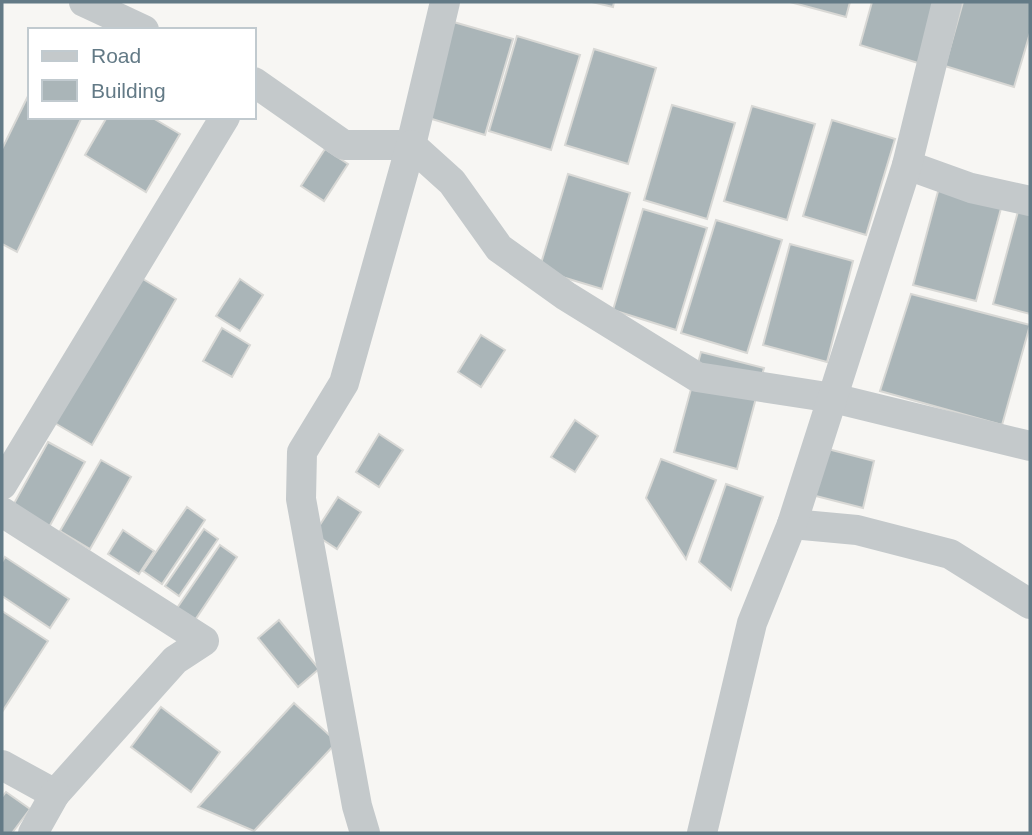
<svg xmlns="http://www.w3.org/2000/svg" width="1032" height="835" viewBox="0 0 1032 835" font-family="Helvetica,sans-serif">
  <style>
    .building { fill: #aab5b8; stroke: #d8d8d5; stroke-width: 2 }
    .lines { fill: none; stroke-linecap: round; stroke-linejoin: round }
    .street { stroke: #c4c9cb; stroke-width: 30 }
  </style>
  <rect width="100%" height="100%" fill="#f7f6f3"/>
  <!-- building -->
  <g class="building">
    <path d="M592,2H614L613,7Z"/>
    <path d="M790,2H850L846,17Z"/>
    <path d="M872,2H936L918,63L860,45Z"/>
    <path d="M963,2H1030V33L1014,87L945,66Z"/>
    <path d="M450,21L513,39L485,135L422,116Z"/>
    <path d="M517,36L580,55L551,150L489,131Z"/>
    <path d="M594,49L656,68L628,164L565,145Z"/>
    <path d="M30,92V117H82L17,252L2,244V149Z"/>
    <path d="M672,105L735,123L707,219L644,200Z"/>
    <path d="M752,106L815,124L787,220L724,201Z"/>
    <path d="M107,117H151L180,134L146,192L85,155Z"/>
    <path d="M832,120L895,139L866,235L803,216Z"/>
    <path d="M325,149L348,164L324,201L301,186Z"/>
    <path d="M568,174L630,193L602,289L539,270Z"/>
    <path d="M940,184L1003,201L976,301L913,285Z"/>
    <path d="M1020,204L1030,207V314L993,304Z"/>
    <path d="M643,209L707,228L676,330L613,310Z"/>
    <path d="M716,220L782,240L747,353L681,333Z"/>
    <path d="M790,244L853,261L827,362L763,345Z"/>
    <path d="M138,276L176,299L92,445L53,422Z"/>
    <path d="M240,279L263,295L240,331L216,316Z"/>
    <path d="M911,294L1030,325L1002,425L880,391Z"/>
    <path d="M222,328L250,345L232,377L203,361Z"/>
    <path d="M481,335L505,350L481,387L458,372Z"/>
    <path d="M701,352L764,368L737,469L674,452Z"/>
    <path d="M575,420L598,436L575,472L551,457Z"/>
    <path d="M379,434L403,450L379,487L356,472Z"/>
    <path d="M48,442L85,462L48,529L11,509Z"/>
    <path d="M824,448L874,461L863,508L812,495Z"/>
    <path d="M661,459L716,480L686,559L646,498Z"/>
    <path d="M101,460L131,477L90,549L60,531Z"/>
    <path d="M726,484L763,497L731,590L699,562Z"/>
    <path d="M338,497L361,512L337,549L314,534Z"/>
    <path d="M187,507L205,520L162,584L143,571Z"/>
    <path d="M204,529L218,539L179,596L165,586Z"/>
    <path d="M123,530L154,551L139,574L108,554Z"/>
    <path d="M220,545L237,557L191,626L173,614Z"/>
    <path d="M5,557L69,599L50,628L2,596V562Z"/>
    <path d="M2,611L48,641L2,712Z"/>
    <path d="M279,620L319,669L298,687L258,638Z"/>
    <path d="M294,703L337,742L254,831L198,807Z"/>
    <path d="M161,707L220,752L191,792L131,747Z"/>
    <path d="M6,792L30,809L12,833H2V797Z"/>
  </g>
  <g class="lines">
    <!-- street -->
    <g class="street">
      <path d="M84,2L144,30"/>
      <path d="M254,82L344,145H411L445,2"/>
      <path d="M907,165L971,188L1030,201"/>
      <path d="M2,485L225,117"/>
      <path d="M2,512L204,641L175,660L55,794L2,765"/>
      <path d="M792,524L857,530L950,554L1030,604"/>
      <path d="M33,833L55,794"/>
      <path d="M365,833L357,806L301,499L302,452L344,383L411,145L452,182L499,248L566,296L697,377L833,398L1030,446"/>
      <path d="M702,833L752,623L792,524L907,165L947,2"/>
    </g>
  </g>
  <!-- border -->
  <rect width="1032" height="835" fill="none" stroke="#637a86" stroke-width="7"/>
  <!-- legend -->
  <rect x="28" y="28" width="228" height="91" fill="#ffffff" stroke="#c1cacf" stroke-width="2"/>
  <rect x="42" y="51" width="35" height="10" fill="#c4c9cb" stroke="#c1cacf" stroke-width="2"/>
  <text x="91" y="63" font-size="21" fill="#637a86">Road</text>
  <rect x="42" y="80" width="35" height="21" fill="#aab5b8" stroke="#c1cacf" stroke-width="2"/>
  <text x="91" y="98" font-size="21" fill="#637a86">Building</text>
</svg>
